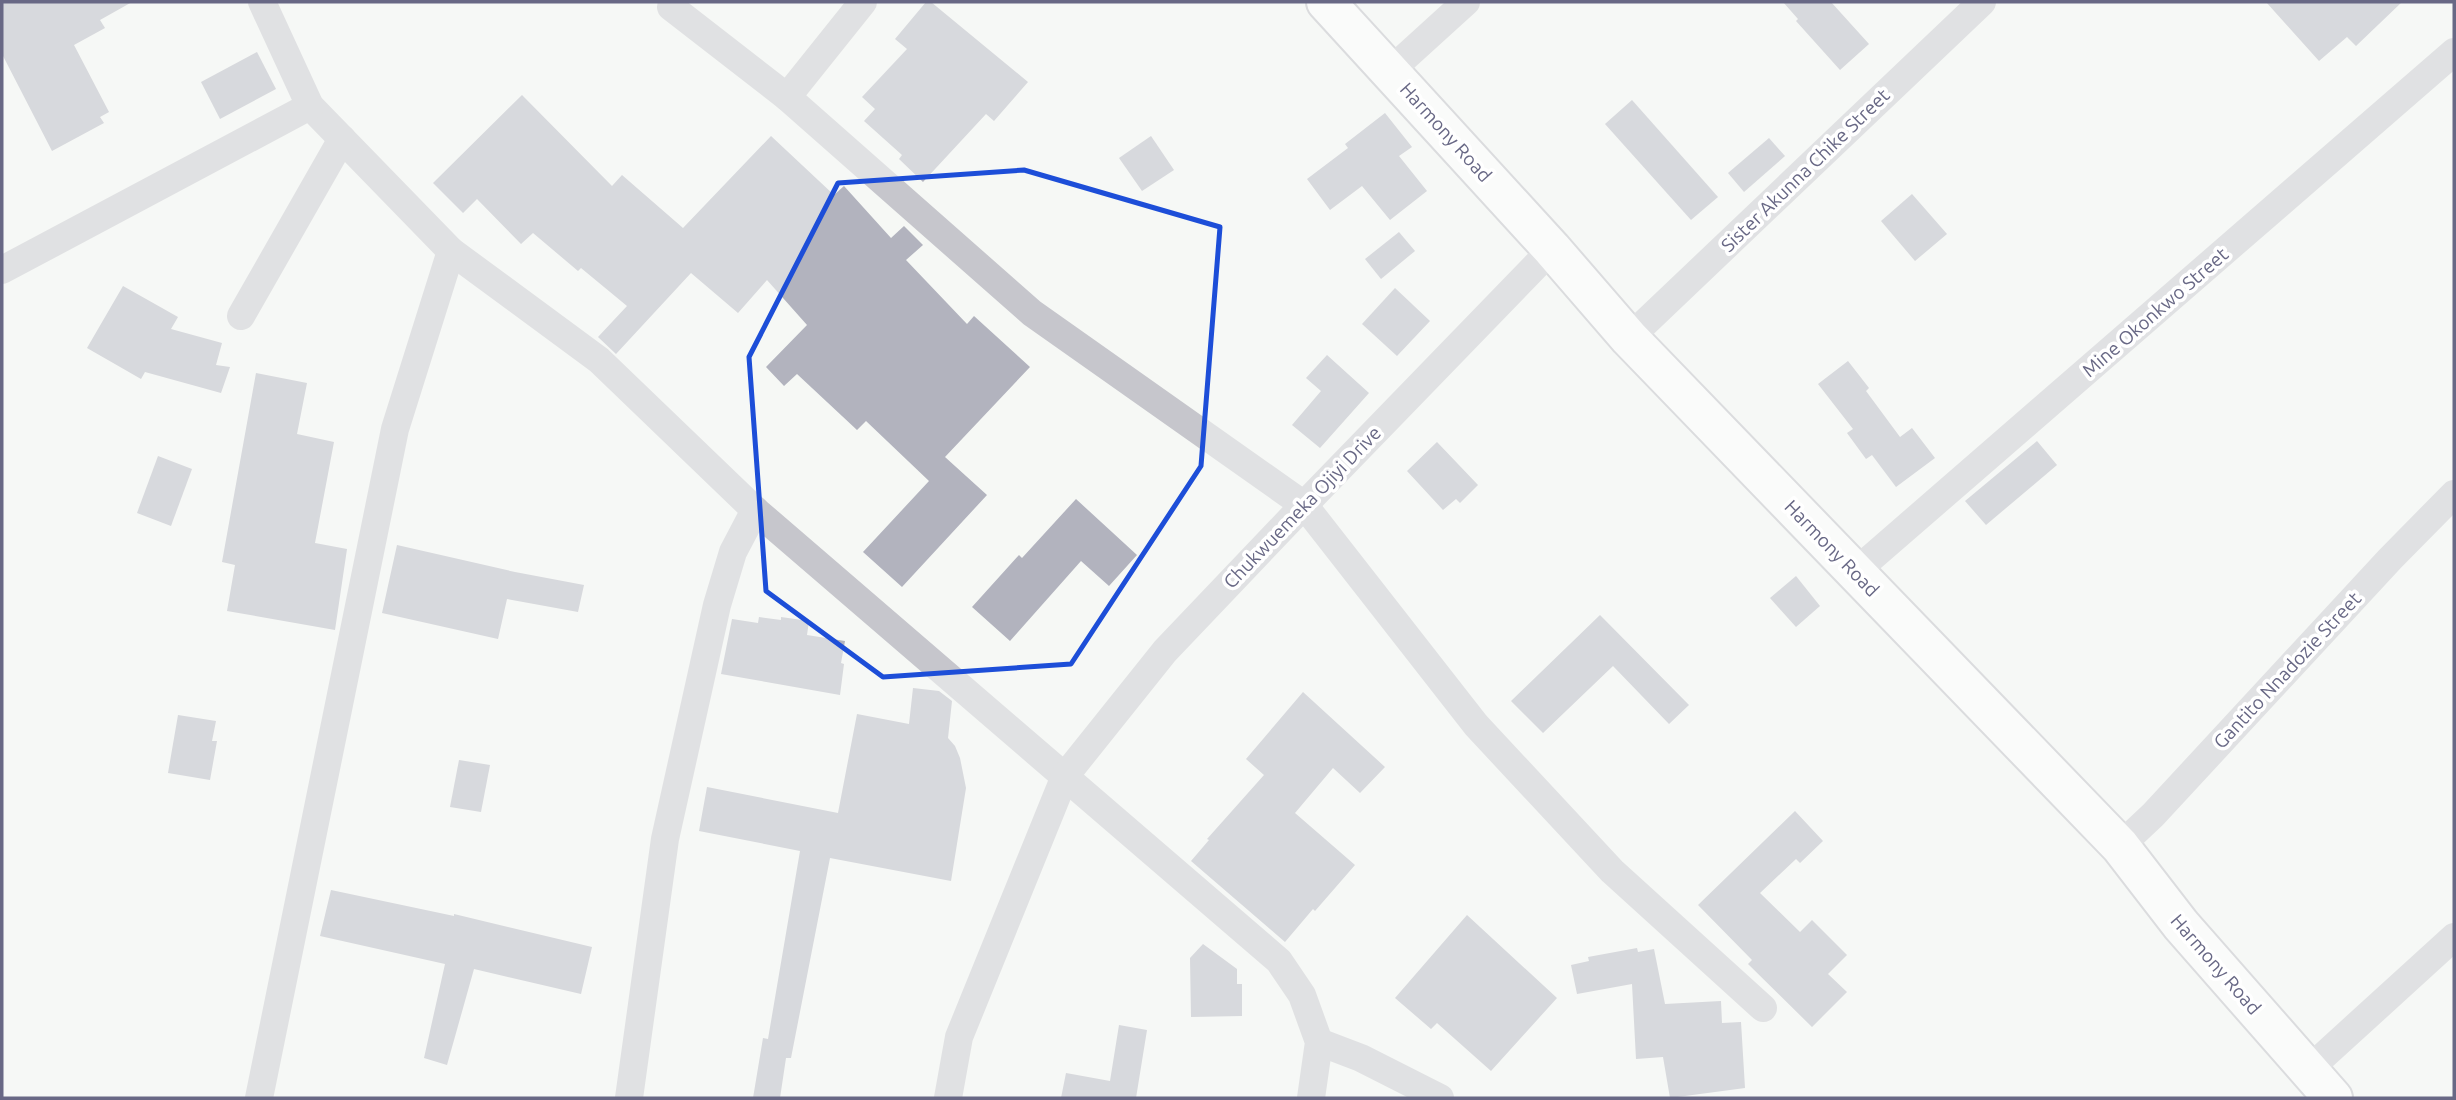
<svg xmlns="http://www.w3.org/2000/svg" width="2456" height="1100" viewBox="0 0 2456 1100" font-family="Ubuntu,sans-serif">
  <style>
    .building { fill: #b2b3be }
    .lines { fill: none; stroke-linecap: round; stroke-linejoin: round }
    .secondary-casing { stroke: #babac2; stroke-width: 42 }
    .street { stroke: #c6c6cc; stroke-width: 28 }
    .secondary { stroke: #fff; stroke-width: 38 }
    .marked { fill: none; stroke: #1d4ed8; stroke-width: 5; stroke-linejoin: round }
    .labels { text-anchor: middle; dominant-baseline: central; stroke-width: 7; stroke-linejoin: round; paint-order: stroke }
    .street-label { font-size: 19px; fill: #686885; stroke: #fff }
  </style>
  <rect width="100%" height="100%" fill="#f6f8f5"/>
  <!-- building -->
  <g class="building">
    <path d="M2,2H132L100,20L105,28L74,45L109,112L100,117L104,123L52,151L2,54Z"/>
    <path d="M926,2H931L1028,82L994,121L986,114L923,182L899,159L902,155L864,121L875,109L862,97L907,49L895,39Z"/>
    <path d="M1783,2H1831L1869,44L1840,70L1796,21L1798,19Z"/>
    <path d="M2266,2H2402L2356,46L2347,37L2319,61Z"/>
    <path d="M257,52L276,89L220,119L201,82Z"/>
    <path d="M522,95L612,186L622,175L683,228L771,136L834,195L844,186L891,238L904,226L923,245L906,260L967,324L974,316L1030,367L945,457L987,495L902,587L863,552L929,481L866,421L857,430L797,374L784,386L766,367L807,325L767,280L738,313L691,273L616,354L598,337L627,306L581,268L578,271L533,233L521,244L477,199L463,213L433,183Z"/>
    <path d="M1632,100L1718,197L1691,220L1605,124Z"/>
    <path d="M1385,113L1412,147L1399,156L1427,191L1390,220L1362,186L1330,210L1307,179L1348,148L1345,144Z"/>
    <path d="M1151,136L1174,170L1142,191L1119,158Z"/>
    <path d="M1769,138L1785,156L1744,192L1728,173Z"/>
    <path d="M1912,194L1947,234L1915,261L1881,221Z"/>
    <path d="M1399,232L1415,251L1381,279L1365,259Z"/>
    <path d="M123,286L178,317L171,329L222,343L216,365L230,367L221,393L145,372L141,379L87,348Z"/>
    <path d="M1395,288L1430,321L1397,356L1362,324Z"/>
    <path d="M1327,355L1369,393L1320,448L1292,425L1321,391L1306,378Z"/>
    <path d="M1848,361L1869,388L1866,391L1900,437L1912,428L1935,458L1896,487L1872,455L1866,459L1847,433L1853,429L1818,384Z"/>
    <path d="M256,373L307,383L297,434L334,442L315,543L347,549L335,630L227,611L235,565L222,562Z"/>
    <path d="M2037,441L2057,465L1986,525L1965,501Z"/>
    <path d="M1437,442L1478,485L1460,503L1456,499L1443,510L1407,471Z"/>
    <path d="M158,456L192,469L171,526L137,513Z"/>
    <path d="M1076,499L1137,555L1109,586L1081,561L1010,641L972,607L1019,555L1022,558Z"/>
    <path d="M397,545L515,572L584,585L578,612L507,599L498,639L382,613Z"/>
    <path d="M1796,576L1820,606L1796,627L1770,598Z"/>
    <path d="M1600,615L1689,705L1669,724L1613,666L1543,733L1511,701Z"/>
    <path d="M759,617L781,620V617L809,621L807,635L845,641L841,663L844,664L840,695L721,674L732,619L758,623Z"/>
    <path d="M913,688L939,691L952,701L948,738L955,746L960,758L966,788L951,881L830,858L791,1058H786L780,1098H753L763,1038L768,1039L800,851L699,831L707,787L838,813L857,714L909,724Z"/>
    <path d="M1303,692L1385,767L1360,793L1333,768L1295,813L1355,865L1315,911L1313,909L1285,942L1191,861L1209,840L1207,839L1264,775L1246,759Z"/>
    <path d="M178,715L216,721L212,741H217L210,780L168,773Z"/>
    <path d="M459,760L490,765L481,812L450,807Z"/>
    <path d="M1795,811L1823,841L1800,863L1796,859L1760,893L1800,932L1812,920L1847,955L1828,974L1847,992L1812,1027L1748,964L1752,960L1698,905Z"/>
    <path d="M331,890L454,916V914L592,947L581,994L474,969L447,1065L424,1058L445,964L320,936Z"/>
    <path d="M1467,915L1557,998L1491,1071L1437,1023L1431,1029L1395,998Z"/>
    <path d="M1203,944L1237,969V984H1242V1016L1191,1017L1190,958Z"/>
    <path d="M1637,948L1638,952L1654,949L1665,1004L1721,1001L1722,1023L1741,1022L1745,1088L1670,1098L1663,1057L1636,1059L1632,984L1577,994L1571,965L1589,961L1588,957Z"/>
    <path d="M1119,1025L1147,1030L1136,1098H1061L1066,1073L1110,1081Z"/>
  </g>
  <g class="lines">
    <!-- secondary casing -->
    <g class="secondary-casing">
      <path id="secondary" d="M1326,2L1552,249L1629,338L2120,846L2181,925L2333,1098"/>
    </g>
    <!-- street -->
    <g class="street">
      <path d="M262,2L310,106L451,251L599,360L755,510L1279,961L1302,995L1319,1042L1311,1098"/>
      <path d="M671,7L787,97L1032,313L1304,505L1476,725L1612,871L1763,1008"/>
      <path d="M1390,71L1466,2"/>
      <path d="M787,97L863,2"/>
      <path d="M2,270L310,106"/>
      <path d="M241,316L342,139"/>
      <path d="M1629,338L1982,2"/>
      <path d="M1855,572L2454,52"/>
      <path d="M2120,846L2153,815L2390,559L2454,494"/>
      <path d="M1319,1042L1361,1058L1440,1098"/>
      <path d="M2308,1070L2454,937"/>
      <path d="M259,1098L395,429L451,251"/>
      <path d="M629,1098L665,839L717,605L733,552L755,510"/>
      <path d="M948,1098L959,1037L1065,776L1165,651L1304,505L1552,249"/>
    </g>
    <!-- secondary -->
    <use href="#secondary" class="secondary"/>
  </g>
  <!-- marked area -->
  <path d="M0 0H2456V1100H0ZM1024,170L1220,227L1201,466L1071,664L883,677L766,591L749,357L838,183Z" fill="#f6f8f5" fill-opacity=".55" fill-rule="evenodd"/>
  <path class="marked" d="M1024,170L1220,227L1201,466L1071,664L883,677L766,591L749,357L838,183Z"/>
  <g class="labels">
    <!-- street labels -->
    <g class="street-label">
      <text transform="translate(1446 132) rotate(48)">Harmony Road</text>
      <text transform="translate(1805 170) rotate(-44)">Sister Akunna Chike Street</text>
      <text transform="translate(2155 312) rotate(-41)">Mine Okonkwo Street</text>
      <text transform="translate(1302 507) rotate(-46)">Chukwuemeka Ojiyi Drive</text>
      <text transform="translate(1832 548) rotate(46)">Harmony Road</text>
      <text transform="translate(2287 670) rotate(-47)">Gantito Nnadozie Street</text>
      <text transform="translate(2216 964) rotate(49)">Harmony Road</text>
    </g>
  </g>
  <!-- border -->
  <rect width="2456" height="1100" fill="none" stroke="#686885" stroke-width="7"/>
</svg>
